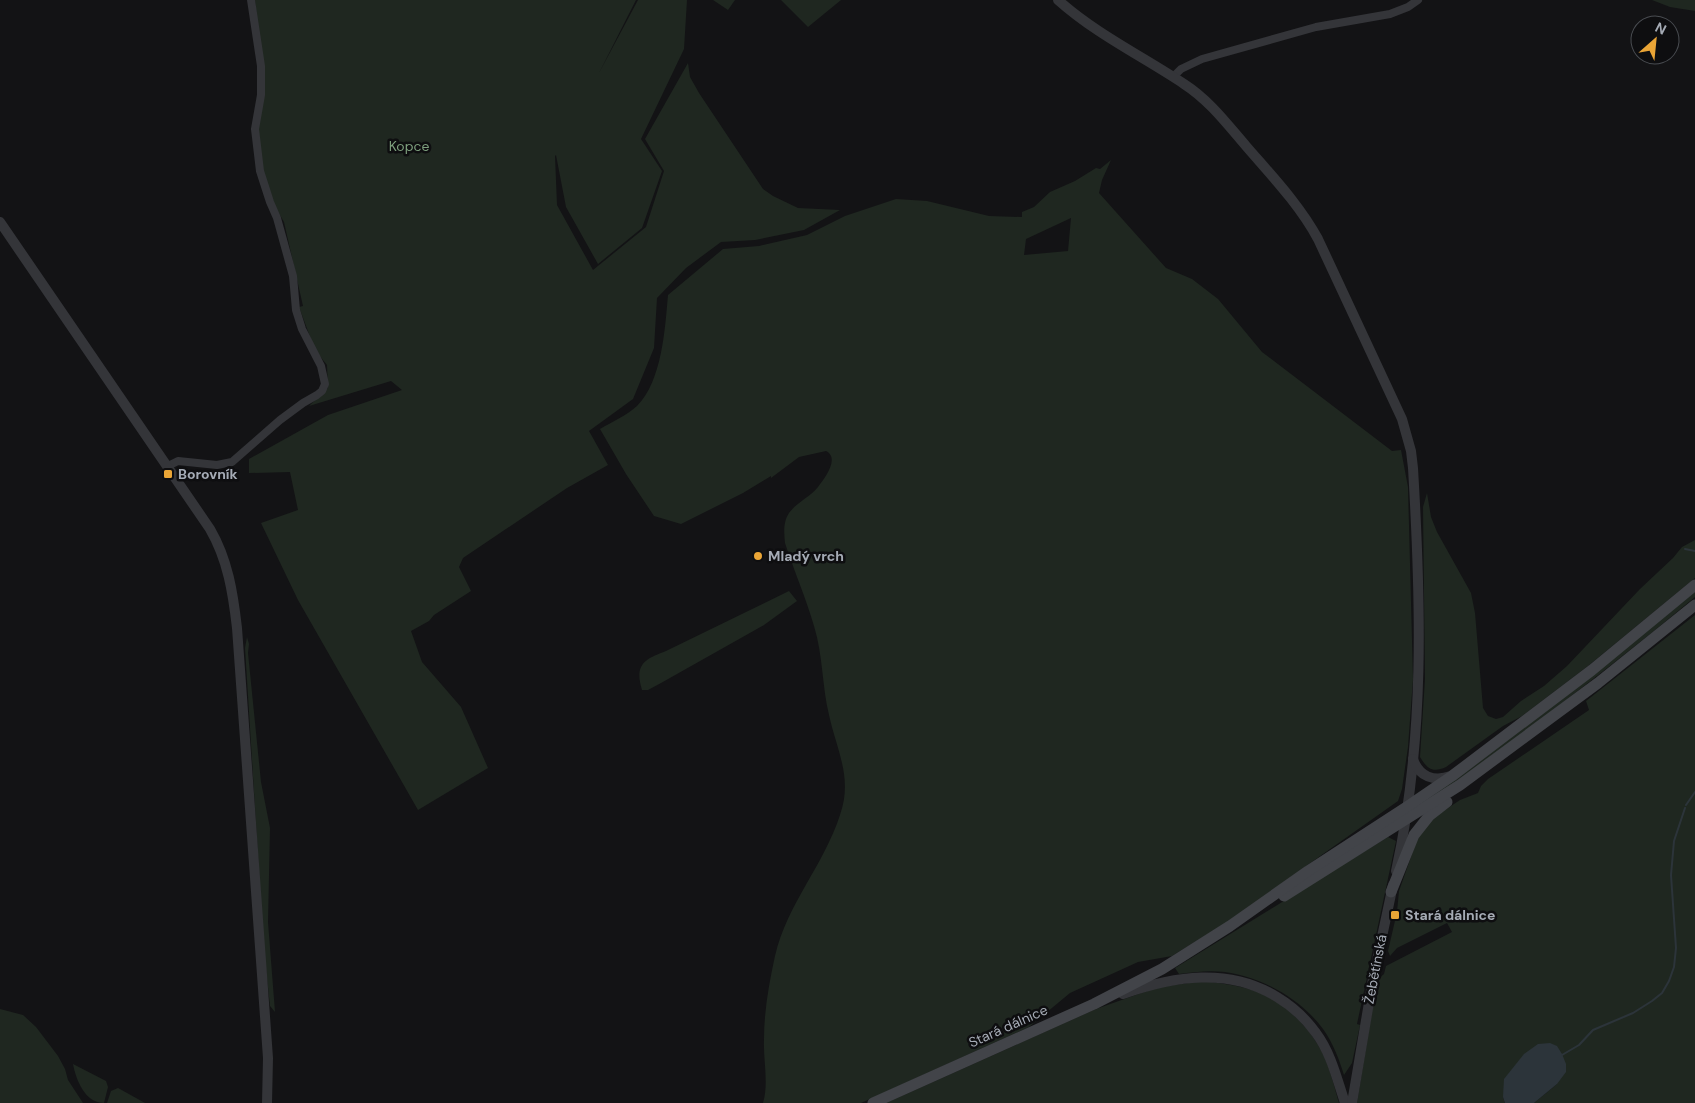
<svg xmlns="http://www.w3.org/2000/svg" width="1695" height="1103" viewBox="0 0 1695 1103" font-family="'DM Sans',sans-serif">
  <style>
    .green { fill: #1f2720; fill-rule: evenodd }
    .water { fill: #2c343a }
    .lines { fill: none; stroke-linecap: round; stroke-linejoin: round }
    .stream { stroke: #2c343a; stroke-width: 2 }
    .minor { stroke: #343539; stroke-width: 8 }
    .tertiary { stroke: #343539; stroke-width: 10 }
    .secondary { stroke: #424449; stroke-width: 11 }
    .poi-dot { fill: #eaa536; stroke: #0e0e10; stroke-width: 2 }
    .labels { text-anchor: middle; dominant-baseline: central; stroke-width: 5; stroke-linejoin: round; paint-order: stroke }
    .park-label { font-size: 14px; fill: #7d9f7d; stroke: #0e0e10 }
    .poi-label { font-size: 14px; font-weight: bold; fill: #a5abb5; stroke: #0e0e10; text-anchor: start }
    .street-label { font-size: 14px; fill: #a5abb5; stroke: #0e0e10 }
  </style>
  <rect width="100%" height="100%" fill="#131315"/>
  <!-- green -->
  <g class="green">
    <path d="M255,0H636L599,73L638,0H687L684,49L641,139L662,171L642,228L598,264L566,207L556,155L555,156L557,205L593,270L646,227L664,171L645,139L688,63L690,77L699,93L763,189L773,196L798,208L840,210L804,230L755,240L721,242L686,268L657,298L654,348L633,399L589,431L608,465L567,488L463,558L459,567L471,591L434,615L429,621L411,631L422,662L461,707L488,768L418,810L298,600L261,523L298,510L290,472L249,473V459L328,415L402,390L391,381L309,406L328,388L327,365L315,350L299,307L303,306L284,222L274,205L262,170L258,124L265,93Z"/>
    <path d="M713,0H735L728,10Z"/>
    <path d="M781,0H841L808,27Z"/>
    <path d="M1652,0H1695V11L1670,7Z"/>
    <path d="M1111,160L1102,180L1099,193L1166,268L1192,279L1218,299L1262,352L1392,451L1401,450L1408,487L1413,679L1408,747L1402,789L1398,801L1227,922L1172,956L1138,962L1070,993L1029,1027L861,1103H763C769,1083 763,1060 764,1039C764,1011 769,984 775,956C787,904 824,865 840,815C853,778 837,751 829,715C822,686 823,655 814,626C806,598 794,571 785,543C784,533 783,522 789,513C797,502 810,497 818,487C825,478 840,458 826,451L799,457L771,478V476L743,493L681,524L654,516L626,474L600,429C612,422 627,415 637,406C662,381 665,329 668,295L723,249L759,246L807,235L845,216L896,199L927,201L989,216L1022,217V212L1034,207L1050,192L1075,181L1096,168L1100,169ZM1071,218L1068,251L1024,255L1026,239Z"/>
    <path d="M1427,493L1431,517L1437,532L1471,593L1475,613L1483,708L1488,716L1496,719L1503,717L1521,701L1544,686L1567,666L1640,589L1673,558L1682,547L1695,540V578L1588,666L1522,716L1503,726L1446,767C1433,773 1427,769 1420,757L1425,679L1423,507Z"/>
    <path d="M789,591L797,601L764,625L661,683L648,690H642C634,664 645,659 666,651Z"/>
    <path d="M1695,592V597C1608,670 1517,738 1425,804L1423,801L1604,665Z"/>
    <path d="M1695,615V1103H1534L1557,1084L1503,1097L1505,1103H1357L1377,980L1384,974L1386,966L1452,932L1447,923L1397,948L1390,956L1388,951L1397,912L1399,891L1418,837L1433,818L1460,800L1478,793L1481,786L1488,779L1589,710L1586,701Z"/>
    <path d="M247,637L249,644L248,653L261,782L270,828L268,922L275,1012L270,1006L264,951L245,648Z"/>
    <path d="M1388,837L1396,841L1357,1024L1360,1025L1352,1063L1344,1075C1339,1059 1333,1043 1323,1029C1301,999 1262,977 1225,972C1210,970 1194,972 1179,974L1175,968Z"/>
    <path d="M1203,981C1220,983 1236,985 1252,990C1281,999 1308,1025 1322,1052C1330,1068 1334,1086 1339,1103H886L1096,1009L1150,990L1167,986Z"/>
    <path d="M0,1009L23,1015L36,1027L58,1056L65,1069L68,1080L83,1103H0Z"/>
    <path d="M73,1064L106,1081L108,1087L104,1103C85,1103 76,1080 73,1064Z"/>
    <path d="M118,1088L145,1103H107L111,1091Z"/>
  </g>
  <!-- water -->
  <path class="water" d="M1550,1043L1557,1046L1562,1054L1566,1064V1072L1557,1084L1534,1103H1505L1503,1097L1504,1079L1524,1054L1538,1044Z"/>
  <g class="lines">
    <!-- stream -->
    <g class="stream">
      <path d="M1685,549L1695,551"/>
      <path d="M1686,805L1695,792"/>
      <path d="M1562,1055L1579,1045L1593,1030L1633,1013L1652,1001L1662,993L1669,981L1674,967L1676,948L1671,875L1674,841L1685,808"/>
    </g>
    <!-- minor -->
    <g class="minor">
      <path d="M1173,77L1181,69L1202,59L1316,27L1390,14L1408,7L1418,0"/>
      <path d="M168,466L178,461L217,465L232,462L280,420L303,403L317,395L322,391L325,384L321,366L302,329L296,310L293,276L277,218L270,202L260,171L255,129L261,95V66L251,0"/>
    </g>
    <!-- tertiary -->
    <g class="tertiary">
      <path d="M1058,0C1096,34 1142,56 1184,84C1209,100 1227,124 1246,146C1271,175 1299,204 1318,239L1402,419L1411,451L1413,468C1421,603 1425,739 1396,871"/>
      <path d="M0,222L210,529C228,560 233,593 237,628L268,1058L267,1103"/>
      <path d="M1413,759C1419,777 1434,782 1451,776"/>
      <path d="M1123,994C1174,976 1229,967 1277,997C1292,1006 1306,1019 1316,1033C1331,1053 1337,1079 1345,1103"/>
      <path d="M1352,1103L1373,979L1393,885"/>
    </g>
    <!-- secondary -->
    <g class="secondary">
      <path d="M1391,892L1414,835L1429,816L1447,802"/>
      <path d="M1284,896L1460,785L1598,683L1695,605"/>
      <path d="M873,1103L1094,1004L1162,969L1230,926L1308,871L1408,806L1452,776L1592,670L1695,585"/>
    </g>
  </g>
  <!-- markers -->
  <g class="poi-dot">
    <rect x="163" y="469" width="10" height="10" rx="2.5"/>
    <circle cx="758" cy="556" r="5"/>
    <rect x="1390" y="910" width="10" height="10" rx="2.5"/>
  </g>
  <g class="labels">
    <!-- park labels -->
    <g class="park-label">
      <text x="409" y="146">Kopce</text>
    </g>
    <!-- poi labels -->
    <g class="poi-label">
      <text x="178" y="474">Borovník</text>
      <text x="768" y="556">Mladý vrch</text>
      <text x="1405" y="915">Stará dálnice</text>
    </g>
    <!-- street labels -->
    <g class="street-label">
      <text transform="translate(1375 969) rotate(-79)">Žebětínská</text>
      <text transform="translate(1008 1026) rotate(-24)">Stará dálnice</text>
    </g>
  </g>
  <!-- north arrow -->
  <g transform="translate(1655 40) rotate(27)"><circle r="24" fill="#0e0e10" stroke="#4a4d52"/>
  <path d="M0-4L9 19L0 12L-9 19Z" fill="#eaa536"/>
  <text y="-8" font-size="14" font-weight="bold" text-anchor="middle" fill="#a5abb5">N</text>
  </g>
</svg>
